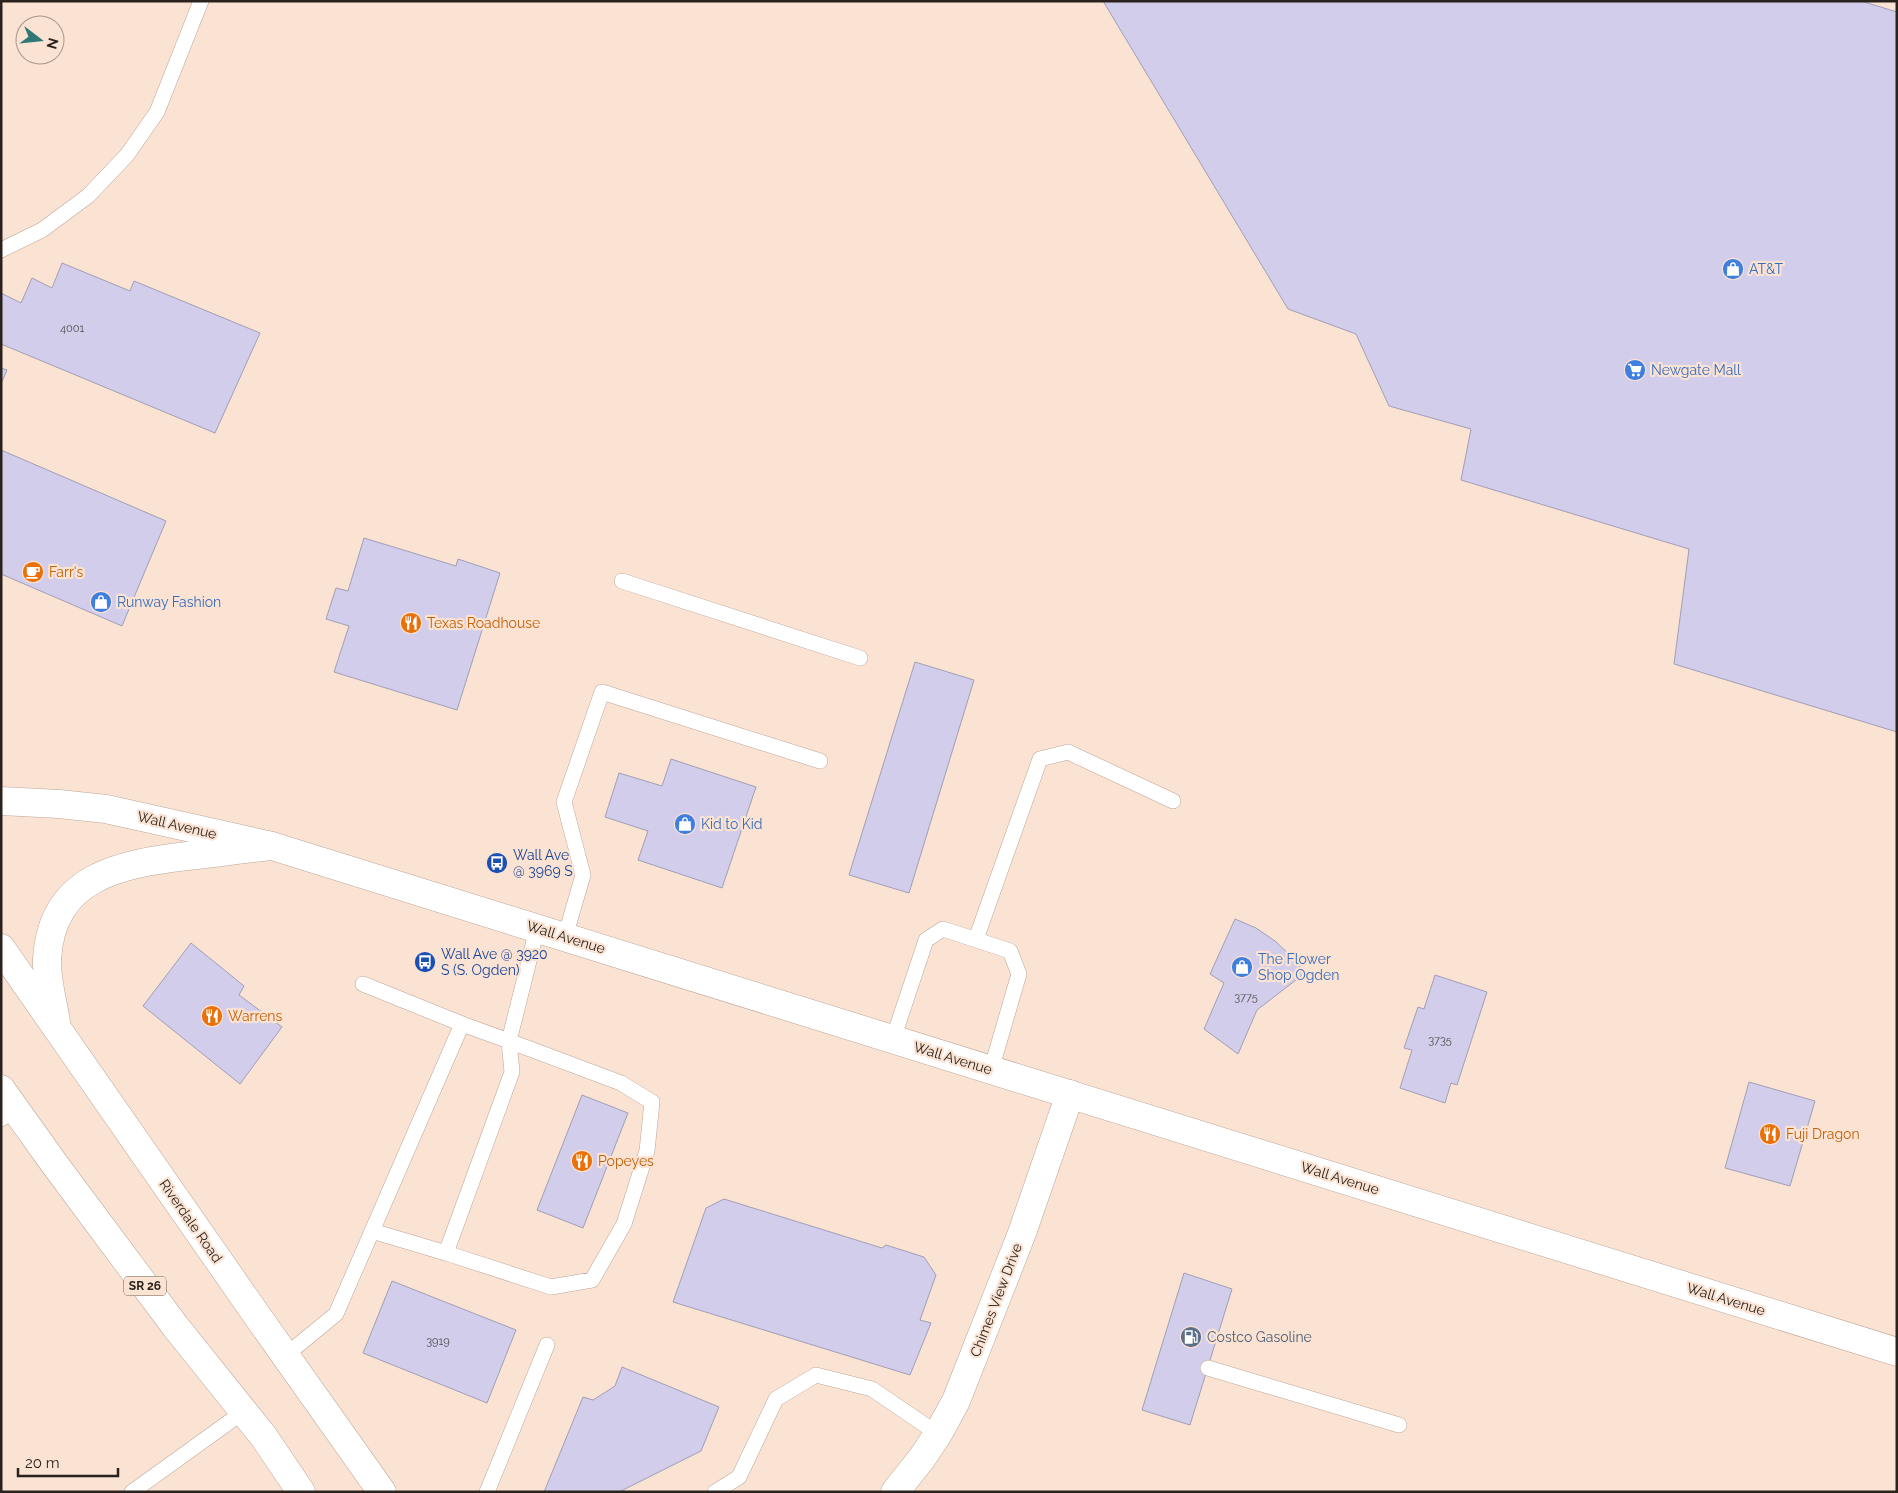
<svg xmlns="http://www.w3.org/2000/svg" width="1898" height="1493" viewBox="0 0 1898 1493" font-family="Raleway,sans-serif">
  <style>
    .building { fill: #d1cdea; stroke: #a19eb5 }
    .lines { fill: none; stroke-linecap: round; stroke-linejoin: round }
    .lane-casing { stroke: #bca697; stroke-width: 16 }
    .secondary-casing { stroke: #bca697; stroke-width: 29 }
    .primary-casing { stroke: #bca697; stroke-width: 29 }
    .lane { stroke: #fff; stroke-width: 15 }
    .secondary { stroke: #fff; stroke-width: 28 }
    .primary { stroke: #fff; stroke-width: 28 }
    .labels { text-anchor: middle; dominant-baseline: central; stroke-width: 4.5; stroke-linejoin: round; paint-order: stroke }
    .number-label { font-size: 11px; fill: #544d50 }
    .shield { fill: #fbe3d4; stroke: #695c53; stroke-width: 1 }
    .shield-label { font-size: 12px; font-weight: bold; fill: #2a221c }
    .shop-label { font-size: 14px; fill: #366cbe; stroke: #fbe3d4; text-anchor: start }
    .food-label { font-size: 14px; fill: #c56008; stroke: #fbe3d4; text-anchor: start }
    .street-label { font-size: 14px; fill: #2a221c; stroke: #fbe3d4 }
    .transit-label { font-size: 14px; fill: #164399; stroke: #fbe3d4; text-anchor: start }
    .service-label { font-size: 14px; fill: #4e5e75; stroke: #fbe3d4; text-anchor: start }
  </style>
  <rect width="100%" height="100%" fill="#fbe3d4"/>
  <!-- building -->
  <g class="building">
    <path d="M1103,1H1861L1897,12V732L1674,664L1689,549L1461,480L1471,429L1389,406L1356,334L1288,309Z"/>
    <path d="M62,263L130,291L134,281L260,333L215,433L1,344V293L21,303L32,278L52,288Z"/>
    <path d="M1,368L7,370L1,384Z"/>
    <path d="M1,450L166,521L122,626L1,574Z"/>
    <path d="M364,538L456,566L458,559L500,573L457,710L334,672L349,626L326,619L336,588L348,591Z"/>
    <path d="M915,662L974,680L909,893L849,875Z"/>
    <path d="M671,759L756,787L722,888L638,860L648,831L605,817L619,773L662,786Z"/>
    <path d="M1235,919L1256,928L1275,941L1292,957L1305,973L1257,1010L1238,1054L1204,1029L1224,983L1210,974Z"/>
    <path d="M191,943L244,986L239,995L282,1027L240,1084L143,1006Z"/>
    <path d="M1435,975L1487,992L1457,1085L1451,1083L1445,1103L1400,1088L1412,1050L1404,1048L1418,1007L1424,1009Z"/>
    <path d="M1749,1082L1815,1101L1790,1186L1725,1168Z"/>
    <path d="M582,1095L628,1113L583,1228L537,1210Z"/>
    <path d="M724,1199L882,1248L886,1245L924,1257L936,1275L920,1320L931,1323L910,1375L673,1302L706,1208Z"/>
    <path d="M1184,1273L1232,1289L1190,1425L1142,1410Z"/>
    <path d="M392,1281L516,1330L487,1403L363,1353Z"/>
    <path d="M622,1367L719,1407L701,1451L619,1492H544L583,1397L593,1400L615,1386Z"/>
  </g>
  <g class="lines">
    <!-- lane casing -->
    <g class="lane-casing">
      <g id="lane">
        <path d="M1,250L42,230L88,196L127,155L157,112L201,1"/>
        <path d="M622,581L860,658"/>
        <path d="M565,937L583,875L564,802L602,692L820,761"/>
        <path d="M976,939L1040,759L1068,752L1173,801"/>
        <path d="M363,984L462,1024"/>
        <path d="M893,1039L926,940L943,929L1010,951L1019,974L991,1070"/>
        <path d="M1,1119L16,1109"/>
        <path d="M372,1231L446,1253L512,1072L509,1041L621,1083L652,1102L647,1151L624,1224L592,1280L551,1287L446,1253"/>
        <path d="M286,1355L336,1314L462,1024L509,1041L537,929"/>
        <path d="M1208,1368L1399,1425"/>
        <path d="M132,1492L243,1412"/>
        <path d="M487,1492L547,1345"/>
        <path d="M715,1492L739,1477L776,1399L816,1375L872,1389L938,1434"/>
      </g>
    </g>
    <!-- secondary casing -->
    <g class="secondary-casing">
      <g id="secondary">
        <path d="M1,801L59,804L106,809L272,846L1897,1352"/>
        <path d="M895,1492L922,1458L938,1434L956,1401L1022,1233L1070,1094"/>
      </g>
    </g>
    <!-- primary casing -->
    <g class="primary-casing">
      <g id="primary">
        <path d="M1,948L258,1317L382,1492"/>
        <path d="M56,1022C53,1002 46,979 47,959C52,876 120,864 187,856C215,853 242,849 270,846"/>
        <path d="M1,1089L53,1162L175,1326L264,1437L301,1492"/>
      </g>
    </g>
    <!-- lane -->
    <use href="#lane" class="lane"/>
    <!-- secondary -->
    <use href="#secondary" class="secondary"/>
    <!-- primary -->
    <use href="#primary" class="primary"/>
  </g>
  <!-- icons -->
  <defs>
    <g id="shop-disc" transform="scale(1.125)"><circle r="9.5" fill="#3f7fe0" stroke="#fbe3d4"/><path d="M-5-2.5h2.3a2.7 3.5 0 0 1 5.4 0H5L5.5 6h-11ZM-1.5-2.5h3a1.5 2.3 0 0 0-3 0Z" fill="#fff"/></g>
    <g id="supermarket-disc" transform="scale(1.125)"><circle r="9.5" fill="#3f7fe0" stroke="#fbe3d4"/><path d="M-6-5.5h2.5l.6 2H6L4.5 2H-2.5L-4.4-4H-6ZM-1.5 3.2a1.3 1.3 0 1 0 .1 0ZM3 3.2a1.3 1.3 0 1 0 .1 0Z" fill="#fff"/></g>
    <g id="cafe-disc" transform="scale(1.125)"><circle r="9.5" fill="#e8710a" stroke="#fbe3d4"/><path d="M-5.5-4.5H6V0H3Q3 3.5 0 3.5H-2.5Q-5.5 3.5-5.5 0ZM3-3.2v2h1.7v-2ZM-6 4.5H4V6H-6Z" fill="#fff"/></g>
    <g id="restaurant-disc" transform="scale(1.125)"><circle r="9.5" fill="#e8710a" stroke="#fbe3d4"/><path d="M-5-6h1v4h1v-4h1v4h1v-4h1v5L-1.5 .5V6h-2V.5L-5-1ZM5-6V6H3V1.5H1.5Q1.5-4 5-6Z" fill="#fff"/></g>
    <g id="bus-disc" transform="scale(1.125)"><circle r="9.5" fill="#1a4fb4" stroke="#fbe3d4"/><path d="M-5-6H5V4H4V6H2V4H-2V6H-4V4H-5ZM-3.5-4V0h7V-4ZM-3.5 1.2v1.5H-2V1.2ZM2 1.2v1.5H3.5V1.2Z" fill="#fff"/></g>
    <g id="fuel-disc" transform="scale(1.125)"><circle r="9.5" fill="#5c6f8a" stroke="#fbe3d4"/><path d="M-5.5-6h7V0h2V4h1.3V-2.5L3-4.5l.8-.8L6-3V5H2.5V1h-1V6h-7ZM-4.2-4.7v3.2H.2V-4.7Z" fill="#fff"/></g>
  </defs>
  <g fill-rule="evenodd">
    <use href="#shop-disc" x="1733" y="269"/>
    <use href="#supermarket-disc" x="1635" y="370"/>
    <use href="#cafe-disc" x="33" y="572"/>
    <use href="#shop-disc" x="101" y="602"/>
    <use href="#restaurant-disc" x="411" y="623"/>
    <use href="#shop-disc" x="685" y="824"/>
    <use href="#bus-disc" x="497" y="863"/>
    <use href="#bus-disc" x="425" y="962"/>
    <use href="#shop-disc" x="1242" y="967"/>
    <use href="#restaurant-disc" x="212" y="1016"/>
    <use href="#restaurant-disc" x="1770" y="1134"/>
    <use href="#restaurant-disc" x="582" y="1161"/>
    <use href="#fuel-disc" x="1191" y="1337"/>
  </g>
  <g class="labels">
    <!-- number labels -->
    <g class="number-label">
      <text x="72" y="328">4001</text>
      <text x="1246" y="997">3775</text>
      <text x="1440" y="1040">3735</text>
      <text x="438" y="1341">3919</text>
    </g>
    <!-- shield labels -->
    <rect class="shield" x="124" y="1276.5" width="42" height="19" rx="4"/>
    <g class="shield-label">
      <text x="145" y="1286">SR 26</text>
    </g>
    <!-- shop labels -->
    <g class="shop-label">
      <text x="1749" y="269">AT&amp;T</text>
      <text x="1651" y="370">Newgate Mall</text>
      <text x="117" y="602">Runway Fashion</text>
      <text x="701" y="824">Kid to Kid</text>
      <text x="1258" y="959">The Flower<tspan x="1258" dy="16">Shop Ogden</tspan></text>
    </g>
    <!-- food labels -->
    <g class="food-label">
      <text x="49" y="572">Farr's</text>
      <text x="427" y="623">Texas Roadhouse</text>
      <text x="228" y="1016">Warrens</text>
      <text x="1786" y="1134">Fuji Dragon</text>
      <text x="598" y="1161">Popeyes</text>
    </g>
    <!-- street labels -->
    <g class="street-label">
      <text transform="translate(177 825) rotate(13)">Wall Avenue</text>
      <text transform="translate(566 937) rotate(17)">Wall Avenue</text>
      <text transform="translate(953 1058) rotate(17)">Wall Avenue</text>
      <text transform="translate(1340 1178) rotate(17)">Wall Avenue</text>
      <text transform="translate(191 1221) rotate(55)">Riverdale Road</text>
      <text transform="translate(1726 1299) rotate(17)">Wall Avenue</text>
      <text transform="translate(996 1300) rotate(-69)">Chimes View Drive</text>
    </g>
    <!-- transit labels -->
    <g class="transit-label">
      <text x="513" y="855">Wall Ave<tspan x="513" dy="16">@ 3969 S</tspan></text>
      <text x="441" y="954">Wall Ave @ 3920<tspan x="441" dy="16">S (S. Ogden)</tspan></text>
    </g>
    <!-- service labels -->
    <g class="service-label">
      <text x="1207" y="1337">Costco Gasoline</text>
    </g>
  </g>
  <!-- border -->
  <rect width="1898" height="1493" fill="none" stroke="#2a221c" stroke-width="5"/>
  <!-- north arrow -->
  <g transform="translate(40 40) rotate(106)"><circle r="24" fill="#fbe3d4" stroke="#a7968a"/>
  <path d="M0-4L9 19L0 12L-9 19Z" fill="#2f7876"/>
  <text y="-8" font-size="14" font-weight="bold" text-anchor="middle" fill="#2a221c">N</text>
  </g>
  <!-- scale -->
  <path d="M18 1468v8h100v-8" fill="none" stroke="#2a221c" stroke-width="2.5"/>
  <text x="25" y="1468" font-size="15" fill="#2a221c" stroke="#fbe3d4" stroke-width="4" paint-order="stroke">20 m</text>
</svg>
